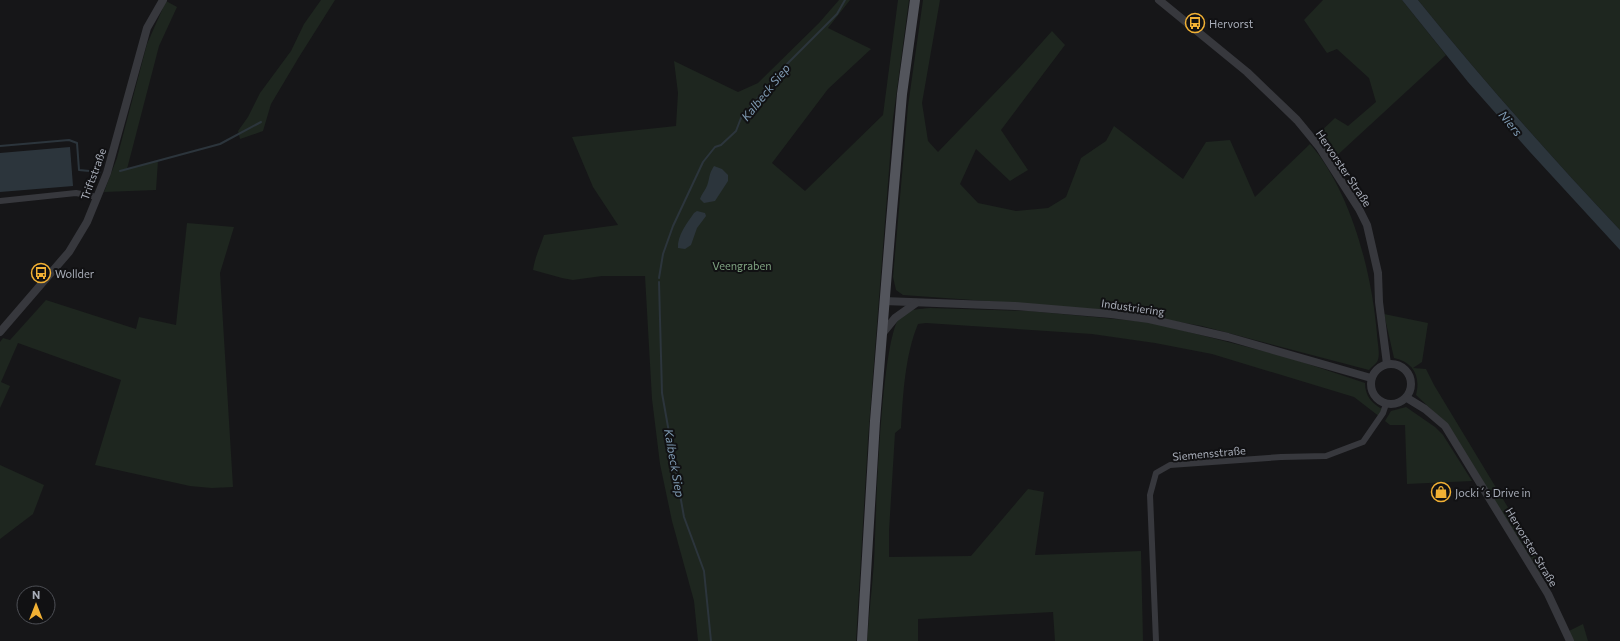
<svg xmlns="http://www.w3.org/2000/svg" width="1620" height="641" viewBox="0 0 1620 641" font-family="Commissioner,sans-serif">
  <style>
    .green { fill: #1e261f }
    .water { fill: #2c353c }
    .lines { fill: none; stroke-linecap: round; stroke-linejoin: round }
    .stream { stroke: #2c353c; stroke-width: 2 }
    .minor { stroke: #37383d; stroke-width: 6 }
    .tertiary { stroke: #37383d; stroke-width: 8 }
    .primary { stroke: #53555c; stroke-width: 10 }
    .labels { text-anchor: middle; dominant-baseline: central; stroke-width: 4; stroke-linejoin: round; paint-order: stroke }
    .poi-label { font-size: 11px; fill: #a8adb8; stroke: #111113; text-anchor: start }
    .street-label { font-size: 11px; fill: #a8adb8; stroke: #111113 }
    .park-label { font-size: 11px; fill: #7fa381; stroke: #111113 }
    .water-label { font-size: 12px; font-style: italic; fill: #7f9bb3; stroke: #111113 }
  </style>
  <rect width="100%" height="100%" fill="#161618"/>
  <!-- green -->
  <g class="green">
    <path d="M321,0H335L299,57L271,104L263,131L240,139L238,131L248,117L260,93L291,51L304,24Z"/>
    <path d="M839,0H850L828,28L871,49L828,89L772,163L805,191L883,115L898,0H909L893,119L868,439L856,641H698L694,601L672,521L660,464L652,399L645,276H602L573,280L562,278L533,270C535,257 540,247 544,235L618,225L593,187L572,137L676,126L678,93L674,61L738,92L758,83L819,23Z"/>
    <path d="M923,0H940L922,103L928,141L938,152L1019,68L1052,31L1065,45L1001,130L1028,170L1010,181L976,149L960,184L978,203L1016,211L1048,208L1066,197L1081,158L1106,141L1114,126L1183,179L1206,142L1230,140L1255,197L1310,144C1351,191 1372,273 1377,334C1377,341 1381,355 1377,362C1375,365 1371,367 1369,370L1202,326L1109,310L903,295L896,290L893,277L908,106Z"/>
    <path d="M1323,0H1402L1446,55L1332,160L1317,135L1335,118L1348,126L1376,102L1369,78L1337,49L1327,53L1304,20Z"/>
    <path d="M1418,0H1620V230C1550,156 1482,79 1418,0Z"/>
    <path d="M166,1L177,7L159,46L127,169L158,161L156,190L104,192L117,158L147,44Z"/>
    <path d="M187,223L234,227L220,273L233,487L212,488L190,486L95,465L121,380L18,343L1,382L10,386L0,408V342L3,338L10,340L46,300L136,329L139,317L176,325Z"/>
    <path d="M930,308L1030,311L1147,322L1185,331L1290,358L1365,383C1365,396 1372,404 1384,410L1380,417L1354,397L1212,354L1155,343L1092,334L926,323L918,324C905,355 903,395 901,428L895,433L889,531V557L971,556L1028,489L1044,492L1035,555L1141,551L1143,641H1055L1053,612L918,619V641H867C869,615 872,588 874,562C876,523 880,337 901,315C908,309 921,309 930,308Z"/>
    <path d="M1384,314L1428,323L1422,362L1413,368L1426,369L1434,385L1547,572L1541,578L1433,411L1416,395C1421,376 1413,362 1394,358Z"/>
    <path d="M1406,407L1435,427L1443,435L1472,481L1407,484L1405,425H1390L1385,421L1391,411Z"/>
    <path d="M0,465L44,485L33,514L0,539Z"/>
    <path d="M1583,624L1588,641H1573L1569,631Z"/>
  </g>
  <!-- water -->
  <g class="water">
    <path d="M1402,0H1418C1482,79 1550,156 1620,230V250L1530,152L1468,82Z"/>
    <path d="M70,147L73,186L0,192V153Z"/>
    <path d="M714,166L722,169L728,175V181L715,201L704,203L700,199C701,195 704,192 706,188C710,180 708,175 714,166Z"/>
    <path d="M697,211L705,213L706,216L697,228L691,245L685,249L678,248C677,236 687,223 694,213Z"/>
  </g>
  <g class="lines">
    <!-- stream -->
    <g class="stream">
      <path d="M0,146L69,140L77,143L79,170L100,172"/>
      <path d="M120,171L220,144L261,122"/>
      <path d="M659,278L663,254L673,226L703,162L715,147L721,145L736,131L741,118L783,68L837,14L845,0"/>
      <path d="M659,282L662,393L684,517L704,571L711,641"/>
    </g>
    <!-- minor -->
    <g class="minor">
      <path d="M0,201L76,193L97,197"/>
      <path d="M1156,641L1150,495L1156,473L1170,465L1281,457L1326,456L1363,442L1383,413L1386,404"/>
    </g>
    <!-- tertiary -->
    <g class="tertiary">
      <path d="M1159,0L1247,72L1297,120L1320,148L1359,209L1367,225L1378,273L1379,302L1387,364"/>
      <path d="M884,301L1015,306L1111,314L1149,319L1228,337L1371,378"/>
      <path d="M0,332L69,252L87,222L107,173L147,28L163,0"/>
      <path d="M882,334L895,318L916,303"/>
      <circle cx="1391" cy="384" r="20"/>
      <path d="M1407,398L1425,409L1445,426L1548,594L1570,641"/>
    </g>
    <!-- primary -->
    <path class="primary" d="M862,641L875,421L891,222L902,94L915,0"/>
  </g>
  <!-- icons -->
  <defs>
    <g id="bus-ring" transform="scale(1)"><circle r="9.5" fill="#111113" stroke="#f2b134" stroke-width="1.5"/><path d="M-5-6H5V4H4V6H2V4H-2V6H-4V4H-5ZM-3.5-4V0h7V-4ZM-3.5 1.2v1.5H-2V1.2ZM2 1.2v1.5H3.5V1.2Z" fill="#f2b134"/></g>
    <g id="shop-ring" transform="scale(1)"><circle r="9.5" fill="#111113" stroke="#f2b134" stroke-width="1.5"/><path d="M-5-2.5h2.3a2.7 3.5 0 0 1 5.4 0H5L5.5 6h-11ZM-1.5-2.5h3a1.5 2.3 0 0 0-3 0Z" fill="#f2b134"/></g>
  </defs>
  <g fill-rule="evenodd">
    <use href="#bus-ring" x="1195" y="23"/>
    <use href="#bus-ring" x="41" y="273"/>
    <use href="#shop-ring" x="1441" y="492"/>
  </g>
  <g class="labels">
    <!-- poi labels -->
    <g class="poi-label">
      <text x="1209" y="23">Hervorst</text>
      <text x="55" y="273">Wollder</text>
      <text x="1455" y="492">Jocki´s Drive in</text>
    </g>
    <!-- street labels -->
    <g class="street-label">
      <text transform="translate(1344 168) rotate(56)">Hervorster Straße</text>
      <text transform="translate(93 174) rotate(-70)">Triftstraße</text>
      <text transform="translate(1133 307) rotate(8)">Industriering</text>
      <text transform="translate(1209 453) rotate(-5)">Siemensstraße</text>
      <text transform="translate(1532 547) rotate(59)">Hervorster Straße</text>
    </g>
    <!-- park labels -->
    <g class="park-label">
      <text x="742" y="265">Veengraben</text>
    </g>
    <!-- water labels -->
    <g class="water-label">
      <text transform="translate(765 92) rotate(-51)">Kalbeck Siep</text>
      <text transform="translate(1511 123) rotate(50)">Niers</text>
      <text transform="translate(675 463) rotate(80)">Kalbeck Siep</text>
    </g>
  </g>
  <!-- north arrow -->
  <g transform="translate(36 605)"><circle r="19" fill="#111113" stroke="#4d4f55"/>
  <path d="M0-3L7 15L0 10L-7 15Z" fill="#f2b134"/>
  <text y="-6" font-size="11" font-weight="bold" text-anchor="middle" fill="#a8adb8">N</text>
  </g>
</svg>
